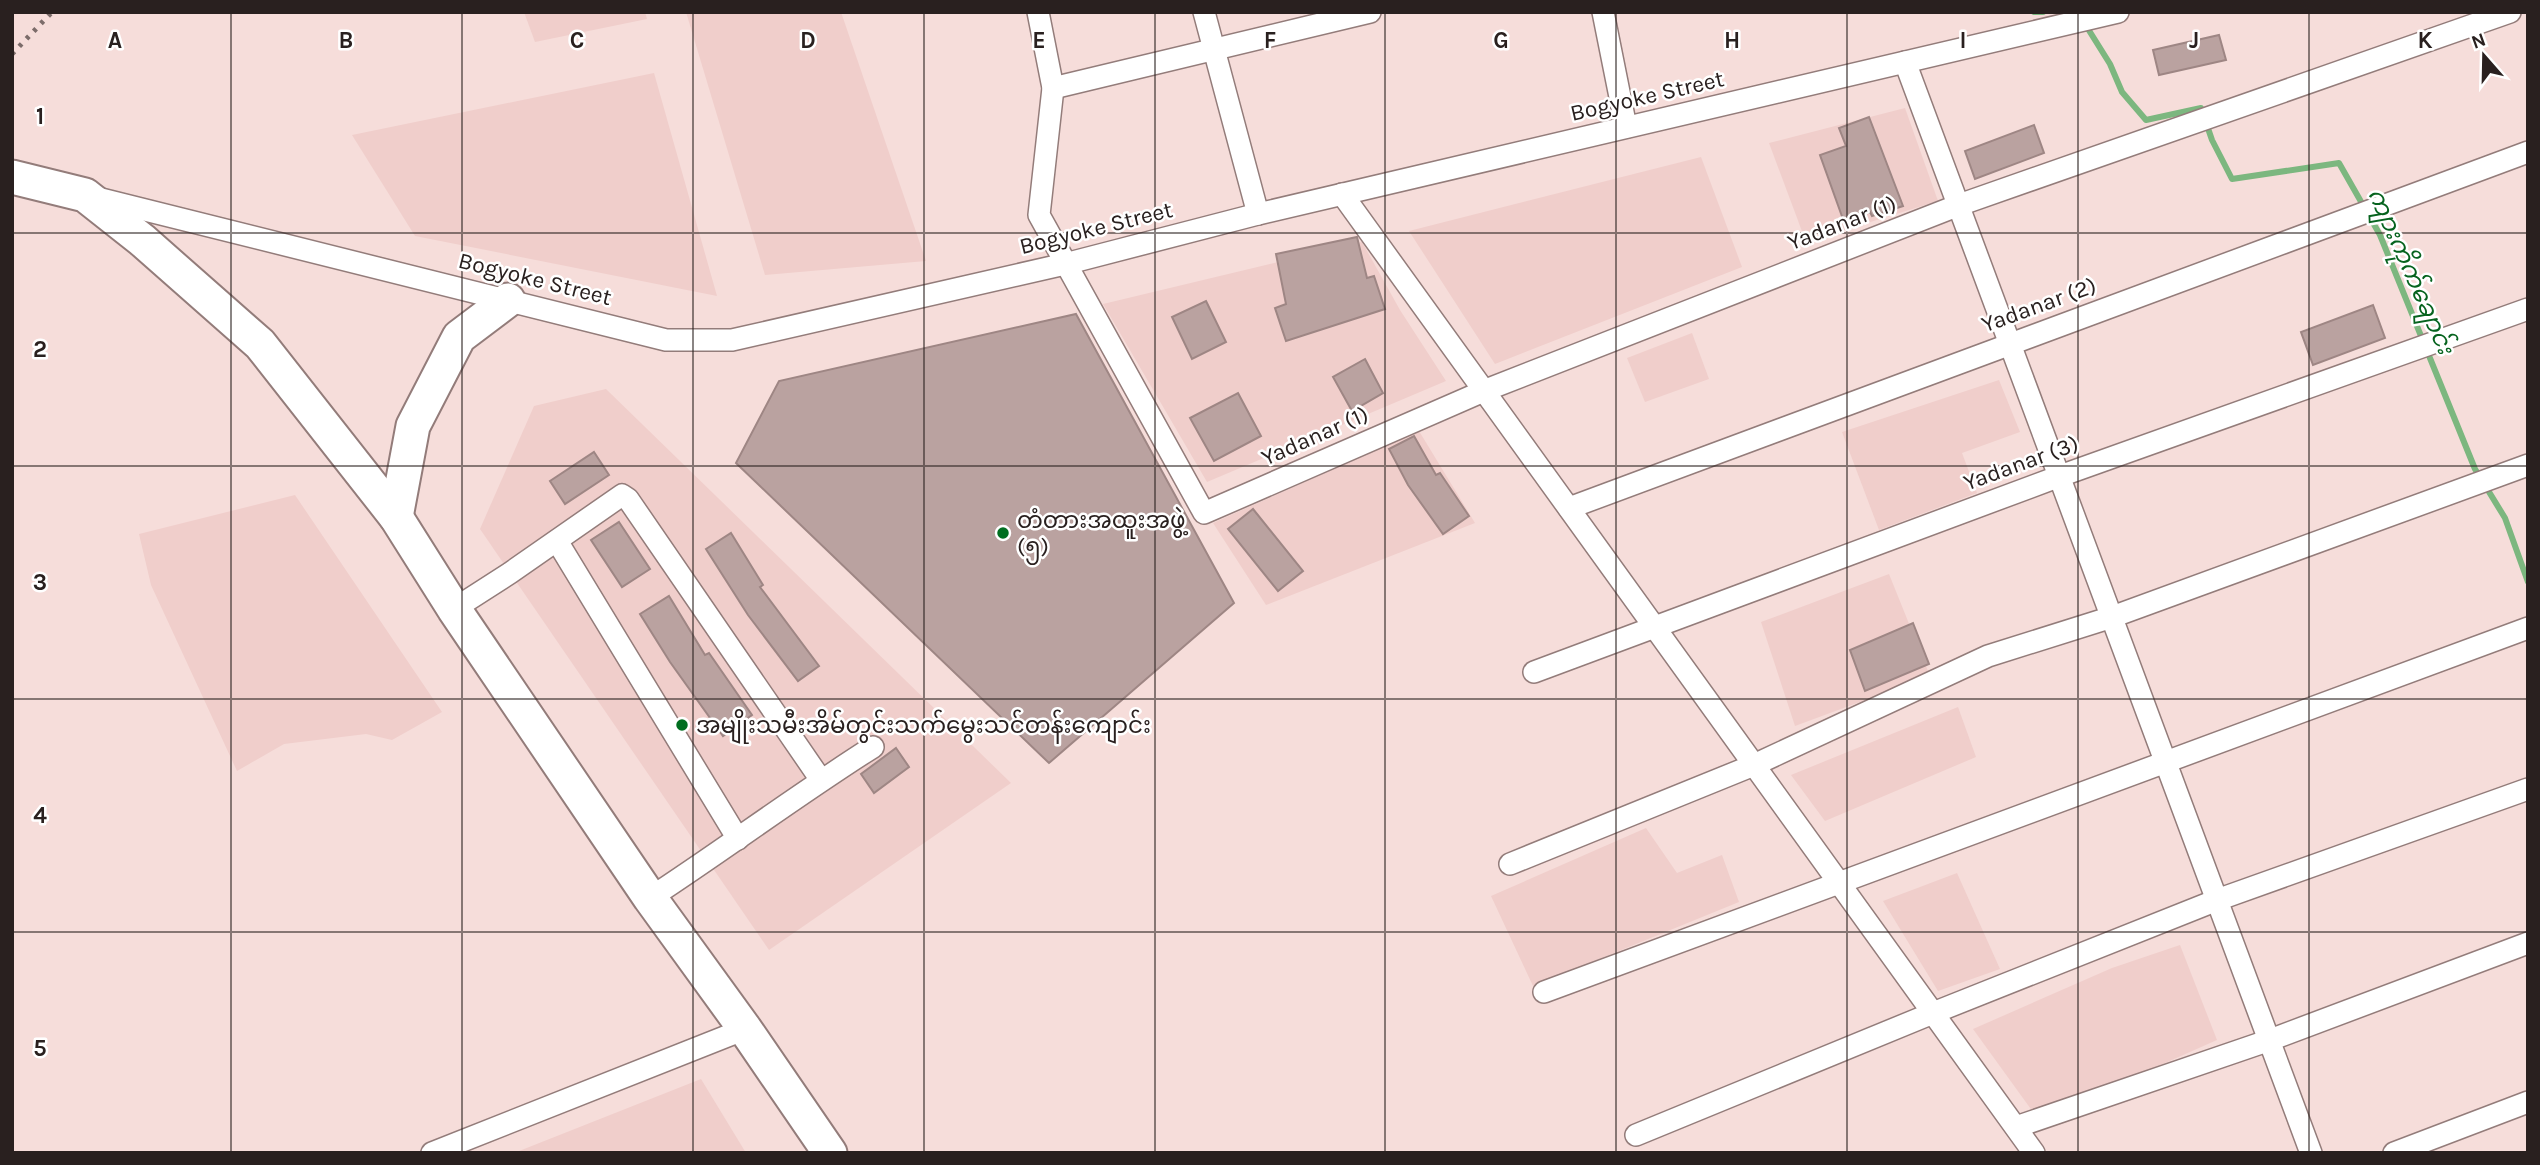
<svg xmlns="http://www.w3.org/2000/svg" width="2540" height="1165" viewBox="0 0 2540 1165" font-family="Karla,'Noto Sans Myanmar',sans-serif">
  <style>
    .built { fill: #f0cecb }
    .lines { fill: none; stroke-linecap: round; stroke-linejoin: round }
    .stream { stroke: #7cb77f; stroke-width: 6 }
    .building { fill: #baa2a0; stroke: #9e8684; stroke-width: 2 }
    .street-casing { stroke: #937c7a; stroke-width: 24 }
    .primary-casing { stroke: #937c7a; stroke-width: 37 }
    .street { stroke: #fff; stroke-width: 21 }
    .primary { stroke: #fff; stroke-width: 33 }
    .rail { stroke: #7c6c6a; stroke-width: 5; stroke-dasharray: 3.5 7; stroke-linecap: butt }
    .grid { fill: none; stroke: #29201f; stroke-width: 2; stroke-opacity: 0.55 }
    .poi-dot { fill: #006e20; stroke: #fff; stroke-width: 2.5 }
    .labels { text-anchor: middle; dominant-baseline: central; stroke-width: 5; stroke-linejoin: round; paint-order: stroke }
    .street-label { font-size: 23px; fill: #29201f; stroke: #fff }
    .poi-label { font-size: 23px; fill: #29201f; stroke: #fff; text-anchor: start }
    .water-label { font-size: 24px; font-style: italic; fill: #06631e; stroke: #fff }
    .grid-label { font-size: 23px; text-anchor: middle; font-weight: bold; fill: #29201f; stroke: #fff; stroke-width: 5; stroke-linejoin: round; paint-order: stroke }
  </style>
  <rect width="100%" height="100%" fill="#f6ddda"/>
  <!-- built -->
  <g class="built">
    <path d="M524,12H645L647,19L535,42Z"/>
    <path d="M686,12H841L926,261L765,275Z"/>
    <path d="M654,73L717,296L415,236L352,135Z"/>
    <path d="M1905,108L1938,201L1806,242L1769,143Z"/>
    <path d="M1701,157L1742,267L1495,364L1409,231Z"/>
    <path d="M1362,242L1400,310L1446,381L1207,482L1103,304Z"/>
    <path d="M1692,333L1709,379L1645,402L1627,358Z"/>
    <path d="M1999,380L2020,432L1962,453L1977,493L1879,530L1842,432Z"/>
    <path d="M606,389L1011,783L769,950L480,529L534,406Z"/>
    <path d="M1419,431L1475,523L1266,605L1213,523Z"/>
    <path d="M295,495L442,712L392,740L366,734L284,744L237,771L151,585L139,534Z"/>
    <path d="M1889,574L1930,676L1795,726L1761,622Z"/>
    <path d="M1958,707L1976,757L1825,821L1791,775Z"/>
    <path d="M1646,828L1677,873L1722,855L1739,902L1533,986L1491,896Z"/>
    <path d="M1957,873L2000,969L1938,991L1883,901Z"/>
    <path d="M2180,945L2217,1040L2156,1067L2033,1112L1973,1029L2112,968Z"/>
    <path d="M701,1079L746,1153H514Z"/>
  </g>
  <g class="lines">
    <!-- stream -->
    <g class="stream">
      <path d="M2034,12H2043"/>
      <path d="M2085,24L2110,64L2122,92L2146,120L2201,108L2212,140L2232,179L2339,163L2380,235L2475,469L2505,518L2528,582"/>
    </g>
  </g>
  <!-- building -->
  <g class="building">
    <path d="M2219,35L2226,60L2159,75L2153,50Z"/>
    <path d="M1869,117L1903,206L1872,216L1870,212L1844,222L1820,155L1846,146L1839,128Z"/>
    <path d="M2034,125L2044,153L1975,179L1965,151Z"/>
    <path d="M1357,237L1367,278L1374,276L1385,309L1286,341L1275,308L1286,304L1276,254Z"/>
    <path d="M1206,301L1226,342L1192,359L1172,317Z"/>
    <path d="M2373,305L2385,338L2313,365L2301,332Z"/>
    <path d="M1076,314L1234,603L1049,763L736,463L779,381Z"/>
    <path d="M1365,359L1383,393L1352,411L1333,377Z"/>
    <path d="M1238,393L1261,436L1214,461L1190,418Z"/>
    <path d="M1414,436L1436,475L1440,473L1469,516L1443,534L1408,485L1389,449Z"/>
    <path d="M594,452L609,475L565,504L550,481Z"/>
    <path d="M1253,509L1303,571L1278,591L1228,529Z"/>
    <path d="M619,522L650,569L622,587L591,540Z"/>
    <path d="M731,533L763,585L760,587L819,666L798,681L748,615L706,549Z"/>
    <path d="M669,596L705,655L709,653L752,715L723,736L670,662L640,614Z"/>
    <path d="M1913,623L1929,664L1865,691L1850,650Z"/>
    <path d="M896,748L909,767L874,793L861,774Z"/>
  </g>
  <g class="lines">
    <!-- street casing -->
    <g class="street-casing">
      <g id="street">
        <path d="M1038,12L1053,88L1039,215L1204,513L1486,390L1959,205L2510,12"/>
        <path d="M1204,12L1258,214"/>
        <path d="M1603,12L1626,127"/>
        <path d="M1905,62L2311,1153"/>
        <path d="M1053,88L1370,12"/>
        <path d="M1342,194L2034,1153"/>
        <path d="M97,198L666,340H732L1065,264L1258,214L2118,12"/>
        <path d="M1569,508L2528,152"/>
        <path d="M557,541L738,839"/>
        <path d="M454,609L510,573L622,495L628,499L821,780"/>
        <path d="M1534,672L2060,476L2528,309"/>
        <path d="M1510,864L1754,765L1988,656L2112,617L2528,465"/>
        <path d="M650,898C725,849 797,795 873,747"/>
        <path d="M1544,992L2528,628"/>
        <path d="M2016,1127L2270,1040L2528,943"/>
        <path d="M1636,1135L1933,1013L2217,900L2528,789"/>
        <path d="M432,1153L745,1029"/>
        <path d="M2394,1153L2528,1102"/>
      </g>
    </g>
    <!-- primary casing -->
    <g class="primary-casing">
      <g id="primary">
        <path d="M12,177L85,195L142,240L260,344L396,517L454,609L650,898L745,1029L830,1153"/>
        <path d="M396,517L413,426L459,337L508,300"/>
      </g>
    </g>
    <!-- street -->
    <use href="#street" class="street"/>
    <!-- primary -->
    <use href="#primary" class="primary"/>
    <!-- rail -->
    <path class="rail" d="M12,54L52,12"/>
  </g>
  <!-- grid -->
  <path class="grid" d="M231,12V1153M462,12V1153M693,12V1153M924,12V1153M1155,12V1153M1385,12V1153M1616,12V1153M1847,12V1153M2078,12V1153M2309,12V1153M12,233H2528M12,466H2528M12,699H2528M12,932H2528"/>
  <!-- markers -->
  <g class="poi-dot">
    <circle cx="1003" cy="533" r="7"/>
    <circle cx="682" cy="725" r="7"/>
  </g>
  <g class="labels">
    <!-- street labels -->
    <g class="street-label">
      <text transform="translate(1647 96) rotate(-13)">Bogyoke Street</text>
      <text transform="translate(1842 223) rotate(-21)">Yadanar (1)</text>
      <text transform="translate(1096 228) rotate(-14)">Bogyoke Street</text>
      <text transform="translate(535 279) rotate(14)">Bogyoke Street</text>
      <text transform="translate(2039 305) rotate(-20)">Yadanar (2)</text>
      <text transform="translate(1315 436) rotate(-24)">Yadanar (1)</text>
      <text transform="translate(2021 463) rotate(-20)">Yadanar (3)</text>
    </g>
    <!-- poi labels -->
    <g class="poi-label">
      <text x="1017" y="520">တံတားအထူးအဖွဲ့<tspan x="1017" dy="26">(၅)</tspan></text>
      <text x="696" y="725">အမျိုးသမီးအိမ်တွင်းသက်မွေးသင်တန်းကျောင်း</text>
    </g>
    <!-- water labels -->
    <g class="water-label">
      <text transform="translate(2411 271) rotate(66)">ကျားကိုက်ချောင်း</text>
    </g>
  </g>
  <g class="grid-label">
    <text x="115" y="48">A</text>
    <text x="346" y="48">B</text>
    <text x="577" y="48">C</text>
    <text x="808" y="48">D</text>
    <text x="1039" y="48">E</text>
    <text x="1270" y="48">F</text>
    <text x="1501" y="48">G</text>
    <text x="1732" y="48">H</text>
    <text x="1963" y="48">I</text>
    <text x="2194" y="48">J</text>
    <text x="2425" y="48">K</text>
    <text x="40" y="124">1</text>
    <text x="40" y="357">2</text>
    <text x="40" y="590">3</text>
    <text x="40" y="823">4</text>
    <text x="40" y="1056">5</text>
  </g>
  <!-- border -->
  <rect width="2540" height="1165" fill="none" stroke="#29201f" stroke-width="28"/>
  <!-- north arrow -->
  <g transform="translate(2484 56) rotate(340)" stroke="#ffffff" stroke-width="5" paint-order="stroke">
  <path d="M0-5L12 26L0 18L-12 26Z" fill="#29201f"/>
  <text y="-10" font-size="19" font-weight="bold" text-anchor="middle" fill="#29201f">N</text>
  </g>
</svg>
